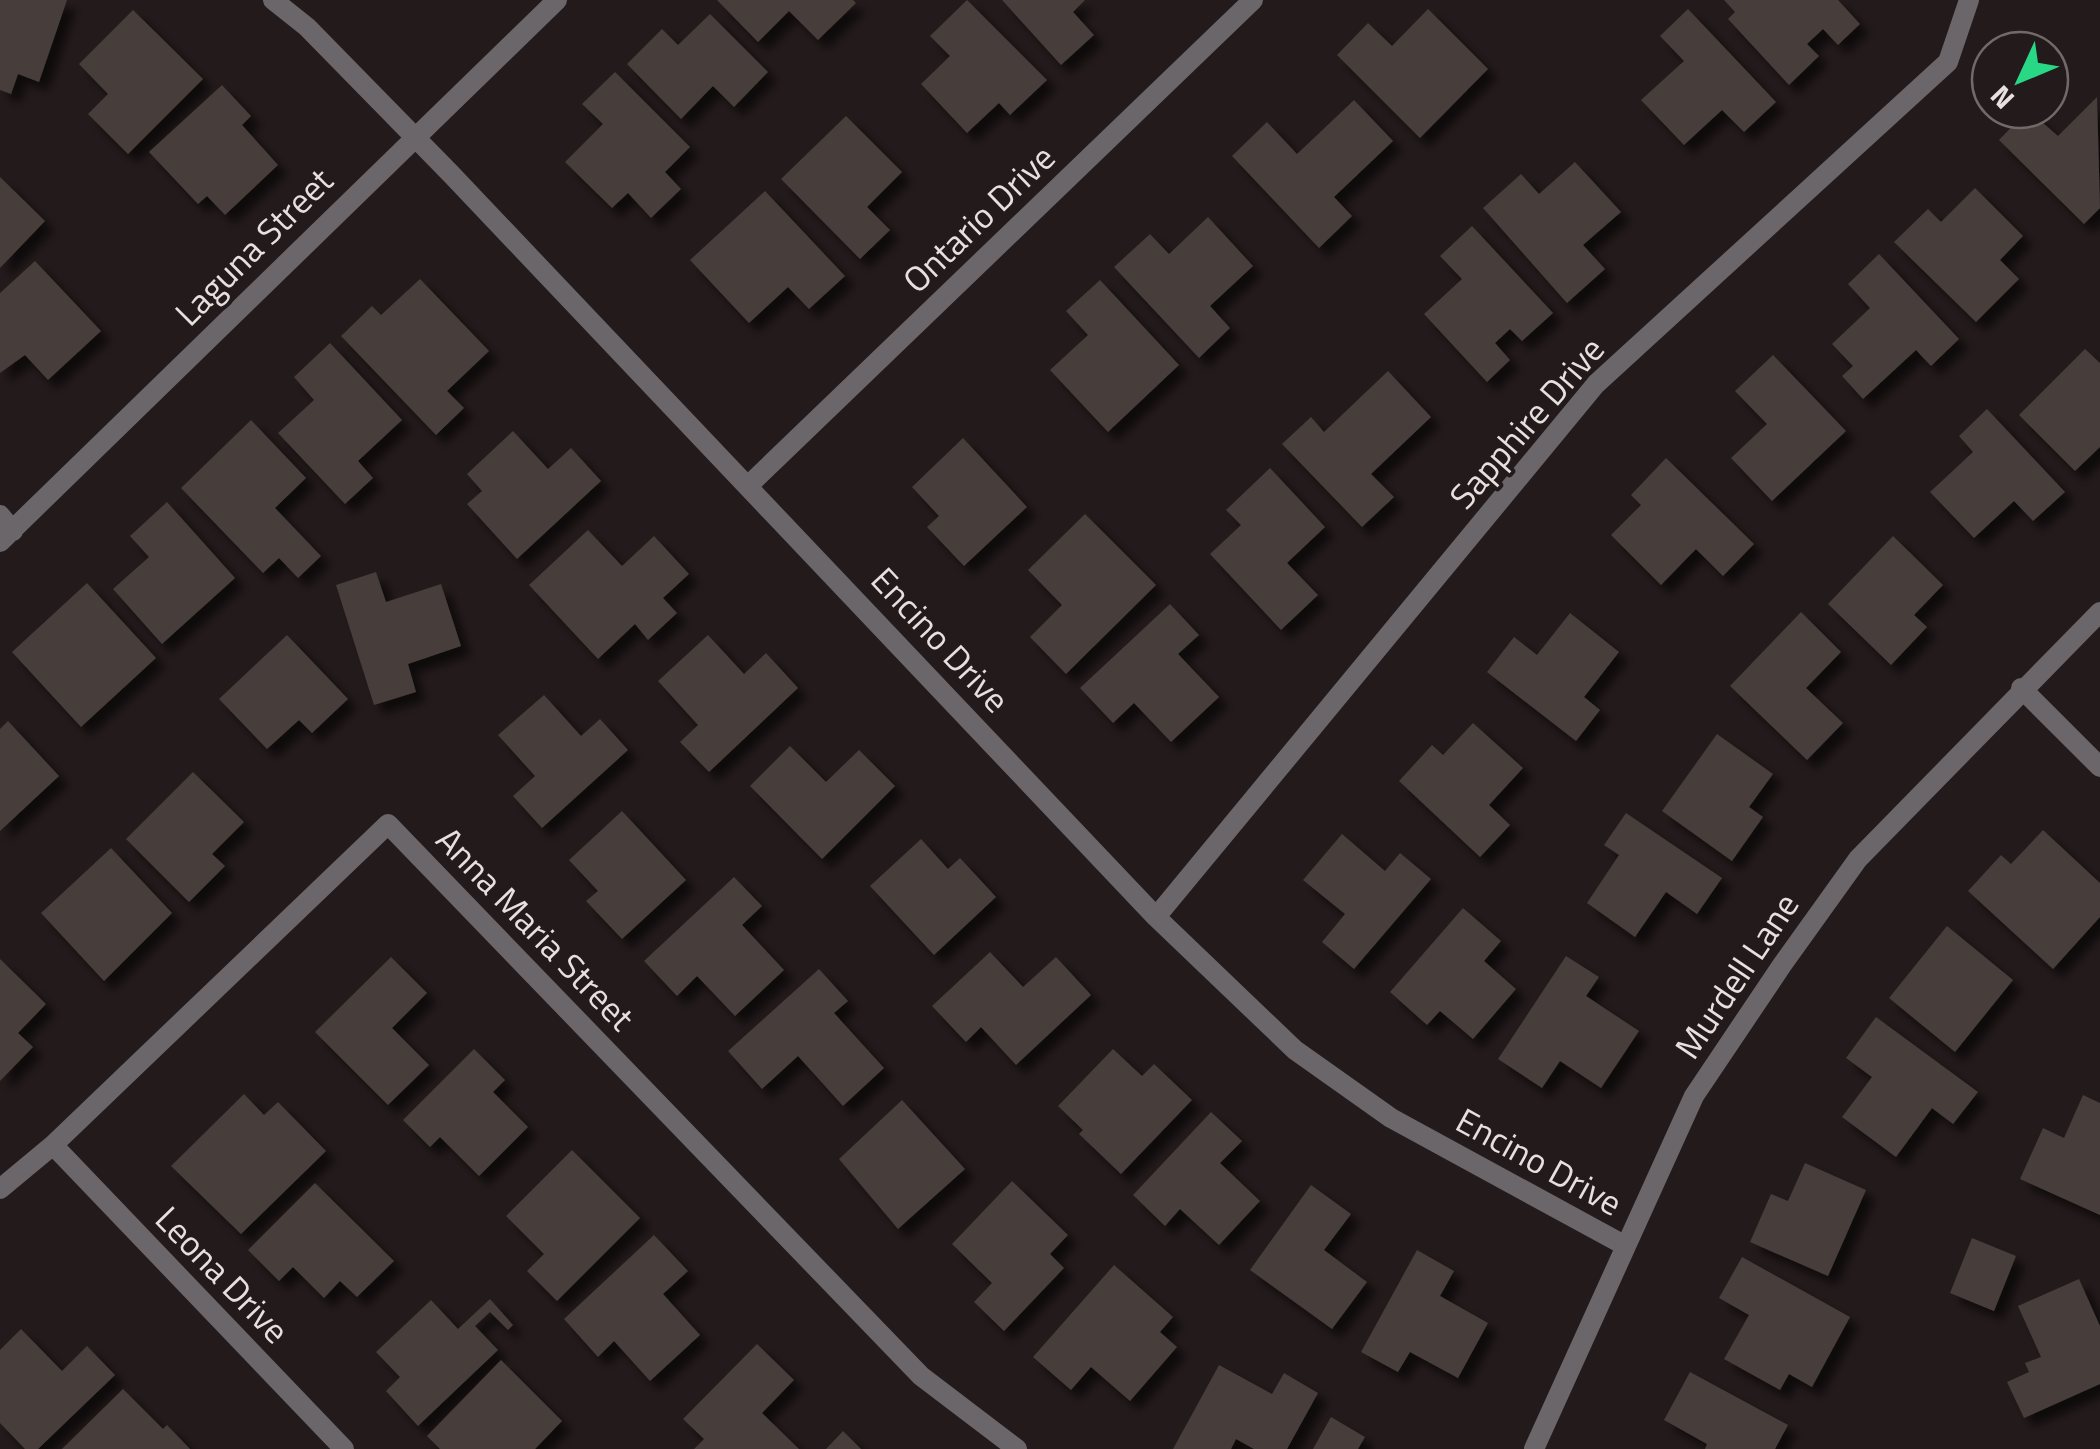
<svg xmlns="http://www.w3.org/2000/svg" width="2100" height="1449" font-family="'Titillium Web',sans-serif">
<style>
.building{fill:#473c3a;filter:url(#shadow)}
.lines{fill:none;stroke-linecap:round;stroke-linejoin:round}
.minor{stroke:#6b6669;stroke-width:20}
.tertiary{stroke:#6b6669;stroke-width:20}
.labels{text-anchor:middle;stroke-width:8;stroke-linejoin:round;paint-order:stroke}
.street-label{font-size:35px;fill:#e7e0e1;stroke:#231a1b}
</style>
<defs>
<filter id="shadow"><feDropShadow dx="9" dy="9" stdDeviation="5" flood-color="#0009"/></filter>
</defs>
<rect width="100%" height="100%" fill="#231a1b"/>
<!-- building -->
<path class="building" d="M0,0H67L39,82L18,74L11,94L0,90Z
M717,0H853L856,3L818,40L789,11L758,42Z
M967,0L1047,80L1010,115L999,103L967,133L921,84L950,56L930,36Z
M1002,0H1085L1073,12L1094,35L1061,65Z
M1724,0H1838L1860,24L1838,45L1823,29L1807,44L1819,56L1789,85L1728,19L1735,12Z
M1428,9L1488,69L1420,138L1337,55L1368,23L1392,46Z
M1688,9L1776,102L1744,132L1722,110L1684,145L1641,100L1684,61L1660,36Z
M133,10L203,79L128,154L88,114L108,94L79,64Z
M710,14L768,72L734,107L713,86L681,119L627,64L662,29L678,45Z
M615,72L690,147L665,172L681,189L651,218L628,193L612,208L565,162L603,124L582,104Z
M222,85L251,116L242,125L278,165L225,215L207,196L198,204L149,152Z
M2097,97L2100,208L2084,224L1999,140L2028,110L2058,136Z
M1354,100L1393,141L1334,197L1352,216L1319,248L1232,156L1267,122L1297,154Z
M846,116L902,172L867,207L890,230L860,259L781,179Z
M1575,162L1621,212L1583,245L1605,269L1567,303L1483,208L1521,174L1539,194Z
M0,177L45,221L0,268Z
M1975,188L2023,236L2000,260L2019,279L1976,322L1894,242L1928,209L1941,222Z
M765,191L845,276L809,309L788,287L749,323L690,260Z
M1208,217L1253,266L1210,306L1230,328L1199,358L1114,267L1150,234L1169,254Z
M1472,226L1553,313L1522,341L1510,329L1495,343L1510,360L1487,382L1424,314L1462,279L1440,256Z
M1879,254L1959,339L1931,366L1916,350L1863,399L1842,376L1853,366L1832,344L1870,308L1848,284Z
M35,261L101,331L48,380L25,355L0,373V293Z
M420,279L489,351L447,391L464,408L436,435L341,336L372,306L381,315Z
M1100,280L1179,365L1108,432L1050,370L1088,335L1066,311Z
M330,343L402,420L358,461L373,478L345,504L278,433L314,400L294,377Z
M2085,349L2100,363V447L2075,471L2019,415Z
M1773,355L1846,431L1772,501L1731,458L1767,424L1735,391Z
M1388,371L1431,417L1371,474L1394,497L1362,527L1282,444L1311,417L1324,432Z
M1987,409L2065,492L2033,521L2014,501L1974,538L1930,492L1973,452L1959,436Z
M251,420L306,478L275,508L321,556L298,578L279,558L263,573L181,488Z
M513,431L548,469L571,448L601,481L517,559L467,504L482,491L467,474Z
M963,438L1027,507L964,566L927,527L939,516L912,487Z
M1666,458L1754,544L1723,576L1696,549L1661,585L1611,535L1641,505L1631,495Z
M1270,468L1325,527L1287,563L1318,595L1281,630L1210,554L1241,525L1226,510Z
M167,502L235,578L162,644L113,589L149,557L130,536Z
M1085,514L1156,585L1066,674L1030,637L1062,605L1028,570Z
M588,530L622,566L654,536L689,574L663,598L677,613L648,640L635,624L598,659L529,585Z
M1893,536L1943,585L1914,615L1927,627L1891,665L1828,604Z
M376,572L386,602L441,584L461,646L408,664L416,692L374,705L336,585Z
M87,583L156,658L81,727L12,652Z
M1170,604L1199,635L1178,654L1219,697L1171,742L1134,703L1113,723L1080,688Z
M1801,612L1841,652L1806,688L1843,723L1807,760L1730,686Z
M1570,613L1619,652L1584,697L1600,710L1576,741L1487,672L1514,637L1537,655Z
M287,635L348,699L312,733L299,720L267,749L219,699Z
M708,635L744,674L766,653L798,688L709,772L680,742L698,725L658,681Z
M544,695L581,736L600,719L628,750L542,828L513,796L535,776L498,735Z
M8,721L59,776L0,831V729Z
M1473,723L1523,768L1489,805L1510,825L1480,857L1399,781L1432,745L1443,755Z
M1717,734L1773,774L1749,807L1763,817L1732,861L1662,811Z
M790,746L826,782L859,750L895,786L822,859L750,786Z
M193,772L244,822L212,854L225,866L189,902L126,839Z
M622,811L686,880L622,939L586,901L598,891L569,860Z
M1626,813L1722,878L1697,914L1666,892L1635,937L1587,903L1619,855L1604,845Z
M2043,830L2100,883V917L2053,969L1968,891L2001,855L2011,864Z
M1342,834L1385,871L1400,853L1431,879L1354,969L1322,942L1345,914L1303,880Z
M921,839L948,869L960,858L996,897L934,955L870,886Z
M111,848L172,913L104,981L41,913Z
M734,877L762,906L742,925L784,970L735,1016L697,976L677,996L644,961Z
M1463,908L1501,941L1484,961L1516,989L1473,1039L1440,1011L1427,1025L1390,992Z
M1947,926L2013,980L1955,1052L1889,998Z
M990,952L1023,987L1056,957L1091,995L1016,1065L981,1027L966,1042L932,1006Z
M1566,956L1599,977L1586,996L1639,1031L1601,1088L1560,1061L1542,1088L1498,1059Z
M391,957L427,993L392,1028L429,1065L388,1105L315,1032Z
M0,959L46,1004L18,1033L33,1047L0,1081Z
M819,969L848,1001L834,1013L884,1068L843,1106L798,1056L762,1089L728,1051Z
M1876,1017L1978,1092L1953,1124L1932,1108L1896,1157L1842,1117L1872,1077L1846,1058Z
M474,1049L505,1080L493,1092L528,1127L479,1176L440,1137L430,1147L403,1120Z
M1113,1049L1142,1076L1154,1064L1192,1100L1121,1174L1079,1134L1083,1130L1058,1106Z
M244,1094L264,1115L278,1102L326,1151L241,1234L171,1166Z
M2083,1095L2100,1103V1215L2020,1179L2043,1128L2064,1138Z
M902,1100L965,1169L898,1229L839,1159Z
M1211,1112L1242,1141L1220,1163L1260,1201L1219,1245L1180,1209L1165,1226L1133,1195Z
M572,1150L640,1218L557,1301L527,1271L544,1254L506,1216Z
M1805,1163L1866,1190L1828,1276L1750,1242L1771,1194L1788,1201Z
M1012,1181L1068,1235L1050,1254L1064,1268L1004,1331L974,1302L992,1283L952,1244Z
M315,1183L394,1261L357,1297L340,1281L324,1298L293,1267L279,1281L248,1250Z
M1311,1185L1351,1214L1324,1250L1367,1282L1332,1329L1250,1270Z
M654,1235L688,1271L663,1294L700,1335L650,1381L614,1341L598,1357L564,1319Z
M1972,1238L2016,1256L1994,1311L1950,1293Z
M1417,1250L1454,1271L1440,1296L1488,1323L1458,1378L1410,1352L1398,1372L1361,1352Z
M1742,1257L1850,1317L1812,1387L1789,1374L1780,1390L1724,1359L1749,1315L1719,1298Z
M1114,1265L1173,1317L1160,1332L1177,1347L1130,1401L1091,1367L1071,1390L1033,1357Z
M2079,1279L2100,1326V1384L2024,1418L2007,1382L2029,1372L2025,1363L2041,1357L2018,1306Z
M490,1299L513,1325L508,1330L490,1312L475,1326L498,1350L418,1426L386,1391L400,1377L376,1352L431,1300L458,1329Z
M21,1329L62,1371L87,1346L115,1375L38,1449H25L0,1423V1350Z
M757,1344L794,1380L762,1413L799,1449H694L704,1439L683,1419Z
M501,1360L562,1421L535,1449H440L427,1436Z
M1219,1365L1272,1394L1284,1373L1318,1393L1287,1449H1254L1236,1439L1231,1449H1173Z
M1690,1372L1788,1425L1775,1449H1705L1707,1444L1664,1420Z
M123,1389L163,1429L167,1425L190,1449H62Z
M1331,1417L1365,1437L1358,1449H1313Z
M843,1431L861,1449H826Z"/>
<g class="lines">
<!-- minor -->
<path class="minor" d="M273,0L307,27L451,174L1156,917L1295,1050L1391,1118L1624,1245
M749,485L1253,0
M0,515L13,531
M0,542L557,0
M2021,688L2100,767
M1156,917L1596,384L1948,62L1969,0
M53,1145L344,1449
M0,1189L53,1145L388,824L921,1376L1017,1449"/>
<!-- tertiary -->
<path class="tertiary" d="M1534,1449L1694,1096L1782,965L1858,859L2100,612"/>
</g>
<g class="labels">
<!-- street labels -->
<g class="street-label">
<text transform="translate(979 219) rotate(-44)" y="12">Ontario Drive</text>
<text transform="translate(254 247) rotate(-45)" y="12">Laguna Street</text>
<text transform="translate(1527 423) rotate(-49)" y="12">Sapphire Drive</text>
<text transform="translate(940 640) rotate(47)" y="12">Encino Drive</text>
<text transform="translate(535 929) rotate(46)" y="12">Anna Maria Street</text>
<text transform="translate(1737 976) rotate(-56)" y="12">Murdell Lane</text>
<text transform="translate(1539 1162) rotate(29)" y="12">Encino Drive</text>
<text transform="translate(222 1275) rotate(46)" y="12">Leona Drive</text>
</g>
</g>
<!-- north arrow -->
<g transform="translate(2020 80) rotate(226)"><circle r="48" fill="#231a1b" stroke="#71696a" stroke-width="2.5"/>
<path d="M0-8L18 38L0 25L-18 38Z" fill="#29d885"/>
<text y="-15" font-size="28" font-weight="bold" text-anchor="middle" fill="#e7e0e1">N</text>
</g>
</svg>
